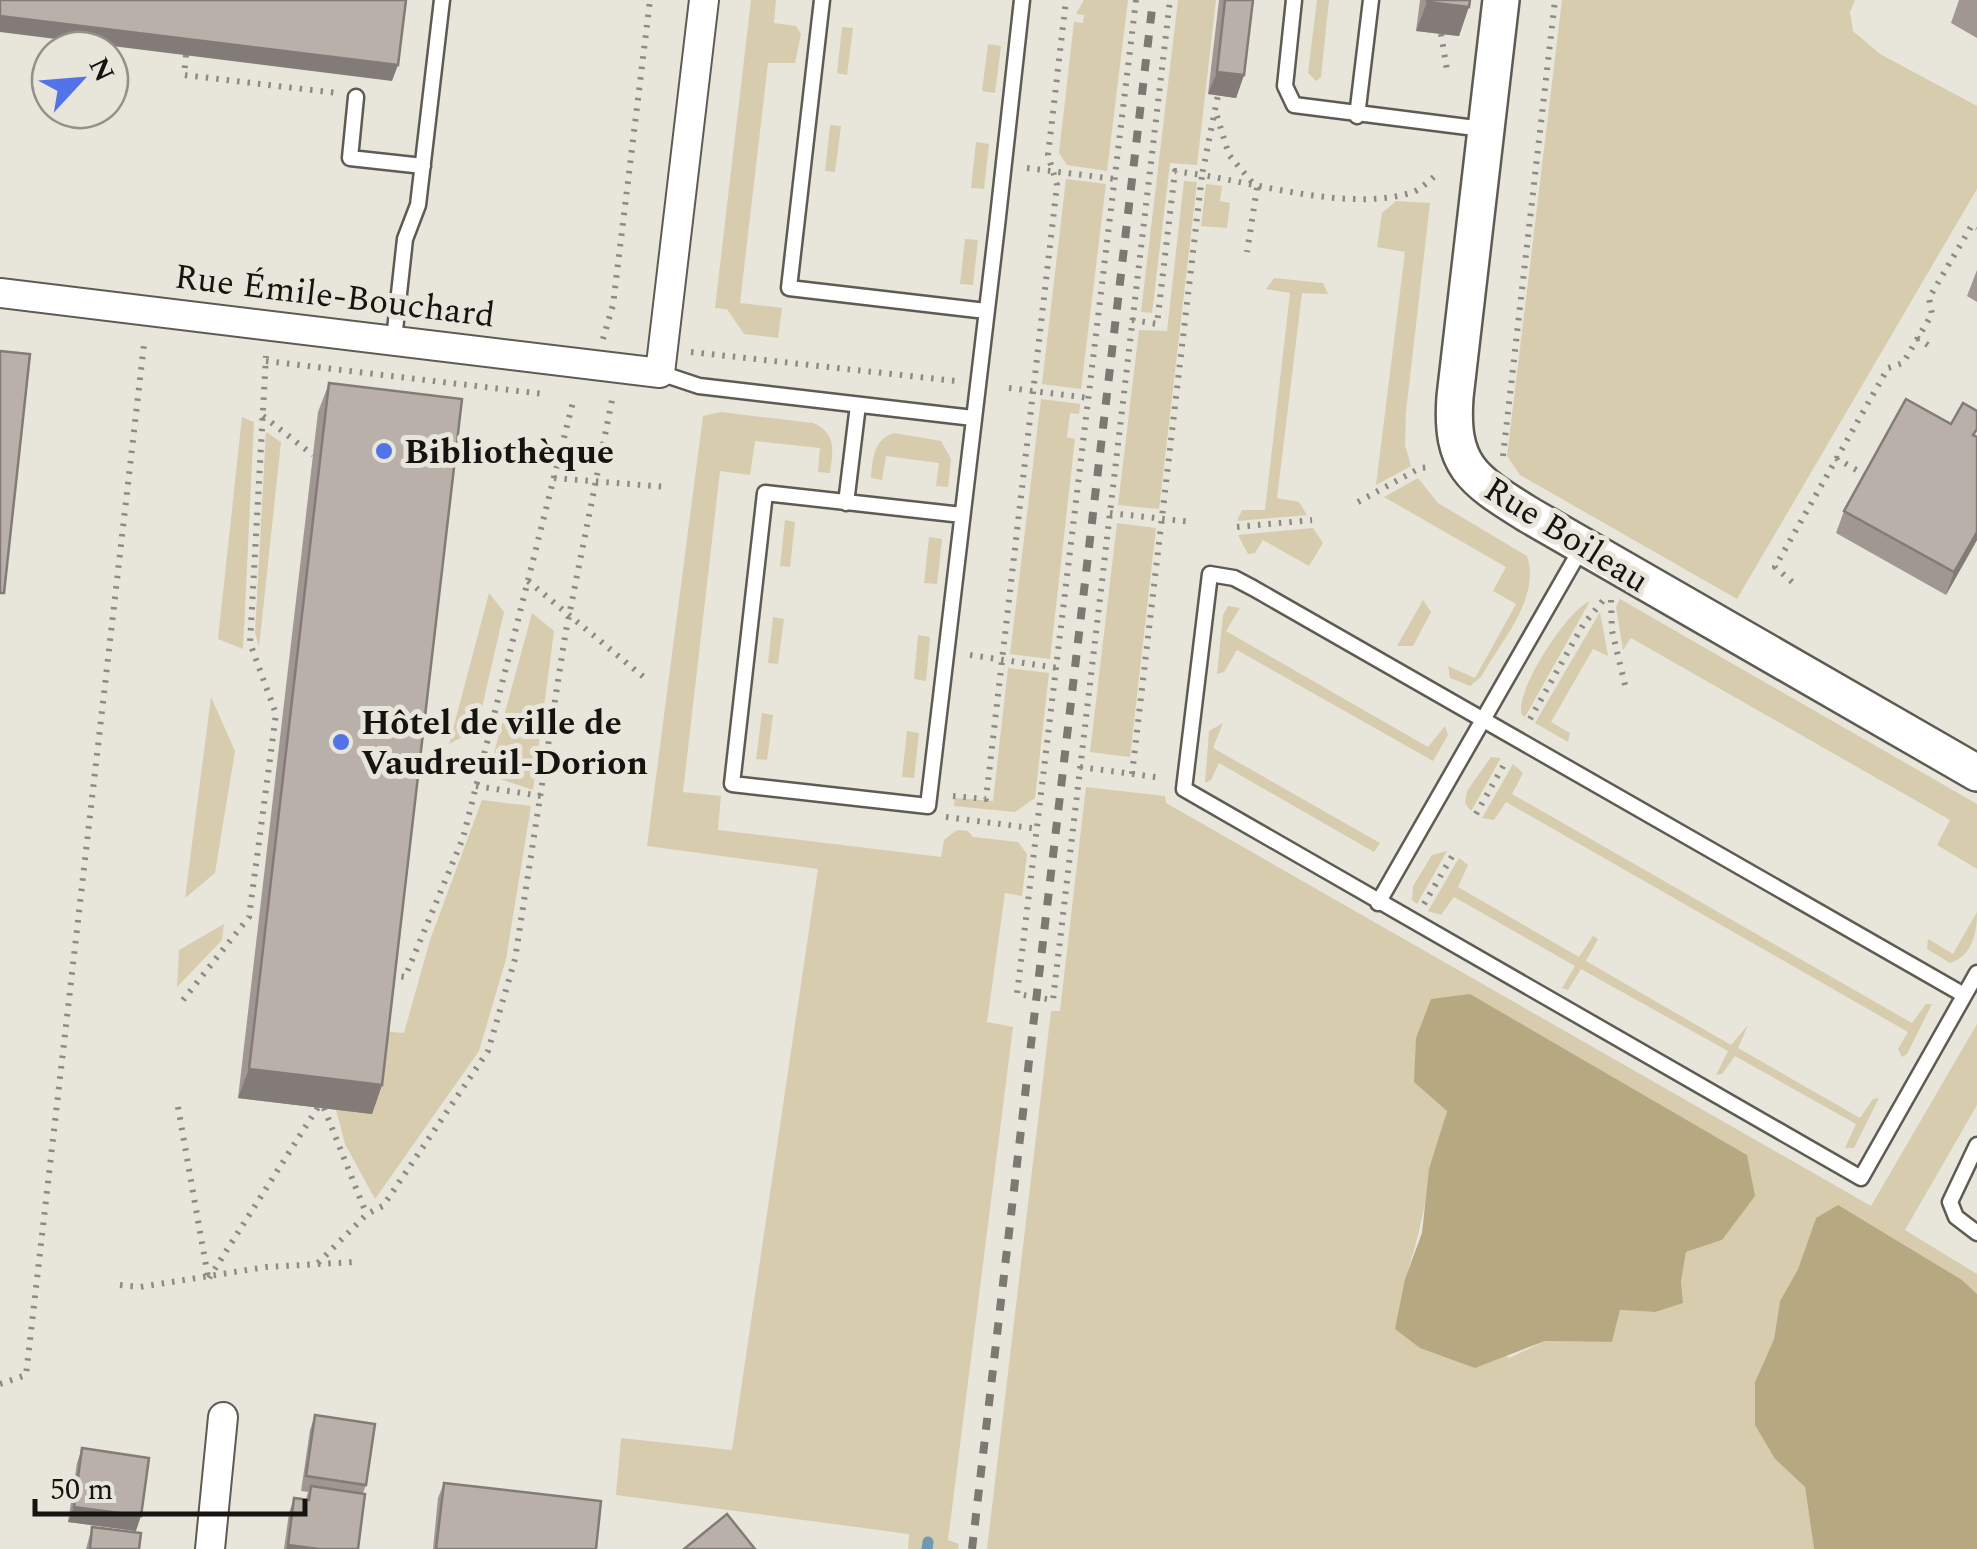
<svg xmlns="http://www.w3.org/2000/svg" width="1977" height="1549" font-family="Spectral,serif">
<style>
.green{fill:#d7ccad;fill-rule:evenodd}
.forest{fill:#b6a982}
.lines{fill:none;stroke-linecap:round;stroke-linejoin:round}
.stream{stroke:#719ab1;stroke-width:11}
.service-casing{stroke:#5e5b52;stroke-width:19}
.minor-casing{stroke:#5e5b52;stroke-width:32}
.tertiary-casing{stroke:#5e5b52;stroke-width:40}
.path{stroke:#8d8b83;stroke-width:6;stroke-dasharray:2.5 8;stroke-linecap:butt}
.service{stroke:#fff;stroke-width:14}
.minor{stroke:#fff;stroke-width:28}
.tertiary{stroke:#fff;stroke-width:35}
.rail{stroke:#7b7972;stroke-width:8;stroke-dasharray:12 12;stroke-linecap:butt}
.wall{fill:#a09792}
.shaded-wall{fill:#827b77}
.building{fill:#bab0aa;stroke:#827b77;stroke-width:2.5}
.poi-dot{fill:#5373e8;stroke:#e8e5db;stroke-width:4}
.labels{text-anchor:middle;stroke-width:10;stroke-linejoin:round;paint-order:stroke}
.street-label{font-size:35px;fill:#151410;stroke:#e8e5db}
.poi-label{font-size:35px;font-weight:bold;fill:#151410;stroke:#e8e5db;text-anchor:start}
</style>
<rect width="100%" height="100%" fill="#e8e5db"/>
<!-- green -->
<path class="green" d="M751,0H776L774,23L796,26L801,34L795,63H768L740,303L782,308L778,338L744,334L727,309L715,308Z
M1084,0H1128L1107,171L1067,165L1059,153L1074,22L1083,23L1084,15L1076,14Z
M1178,0H1216L1197,165L1170,163L1152,313L1141,312Z
M1317,0H1329L1321,77L1316,81L1308,73Z
M1562,0H1855L1850,12L1853,31L1880,54L1977,106V189L1737,599L1520,475L1507,456Z
M842,27L853,28L847,75L837,73Z
M988,44L1001,46L995,93L982,91Z
M830,125L841,126L835,172L825,171Z
M976,142L989,144L984,189L971,188Z
M1066,179L1106,184L1081,389L1042,384Z
M1184,181L1197,182L1159,509L1118,505L1139,330L1167,331Z
M1206,184L1222,186L1220,201L1230,203L1227,228L1201,226Z
M1396,201L1430,203L1406,412L1405,445L1411,466L1376,485L1405,252L1377,247L1382,213Z
M965,239L978,240L973,285L960,284Z
M1274,278L1323,283L1328,294L1302,293L1277,498L1299,502L1307,515L1237,521L1242,510H1265L1290,293L1266,289Z
M1041,399L1080,404L1079,414L1070,413L1067,437L1075,439L1050,659L1010,654Z
M721,412L813,423C837,433 833,451 830,473L818,472L820,448L755,441L750,475L720,471L683,792L721,796L718,830L941,857L944,840L957,830L968,831L973,837L1018,842L1027,854L1022,896L1005,893L987,1022L1013,1027L948,1540L959,1544L958,1549H908L909,1534L616,1495L621,1438L732,1450L818,869L647,846L703,416Z
M242,417L254,422L243,649L218,639Z
M266,432L281,442L259,647L255,633Z
M894,433L941,441L951,459L948,487L936,486L939,463L886,456L882,480L871,478C873,458 873,440 894,433Z
M1418,478L1438,503L1527,556C1541,598 1501,641 1481,677L1470,686L1450,678L1448,666L1475,678L1516,604L1493,591L1506,567L1384,497Z
M785,520L795,522L790,567L780,566Z
M1117,523L1156,528L1130,757L1090,752Z
M1313,528L1323,543L1309,566L1263,540L1255,553L1248,554L1238,535Z
M929,537L942,539L937,584L924,583Z
M489,593L504,612L477,729L449,744Z
M1620,599L1977,804V869L1937,845L1950,820L1631,638L1623,650L1616,607Z
M1423,600L1431,612L1413,646H1397Z
M1590,601L1525,717L1522,715C1513,694 1567,610 1590,601Z
M1228,606L1240,608L1226,631L1428,747L1445,726L1448,735L1433,761L1237,650L1224,672L1217,674L1223,615Z
M1600,612L1608,656L1593,649L1551,722L1570,733L1568,742L1535,723Z
M532,613L554,631L533,790L488,775Z
M773,617L784,619L778,664L768,663Z
M918,635L930,637L926,681L914,679Z
M1008,668L1049,673L1035,798L1015,812L954,806L955,798L993,801Z
M211,697L235,751L215,873L185,898Z
M762,713L773,715L767,760L756,759Z
M1223,723L1213,748L1380,843L1374,852L1219,763L1211,780L1205,783L1209,731Z
M907,731L919,733L914,778L902,777Z
M1491,757L1501,758L1471,811L1465,803L1467,791Z
M1513,764L1523,773L1512,794L1912,1023L1926,1004H1932L1907,1054L1902,1057L1898,1049L1908,1032L1506,802L1494,820L1482,818Z
M1086,787L1165,796L1166,803L1871,1206L1977,1024V1105L1905,1230L1977,1274V1294L1962,1280L1816,1218L1798,1269L1780,1301L1774,1339L1755,1382L1775,1459L1805,1487L1814,1549H987L1051,1011H1060ZM1627,1087L1747,1155L1722,1240L1686,1252L1681,1282L1655,1312L1620,1310L1612,1342L1545,1341L1509,1358L1405,1279C1425,1224 1429,1167 1447,1110Z
M482,800L531,806L506,959L479,1051L375,1199L345,1144L336,1110L372,1113L382,1031L404,1033L430,940Z
M1447,851L1417,904L1412,900L1413,886L1432,855Z
M1459,858L1468,865L1458,887L1579,957L1593,936L1598,939L1586,961L1731,1045L1748,1025L1738,1048L1860,1118L1873,1099L1879,1098L1854,1148H1845L1856,1124L1735,1056L1722,1074L1716,1075L1728,1051L1581,969L1568,990L1562,988L1575,966L1454,897L1441,915L1428,911Z
M1977,912C1977,934 1972,956 1950,963L1927,949L1928,939L1953,954Z
M224,924L222,940L177,987L179,950Z"/>
<!-- forest -->
<path class="forest" d="M1470,994L1747,1155L1755,1196L1722,1240L1686,1252L1681,1282L1683,1303L1655,1312L1620,1310L1612,1342L1545,1341L1475,1368L1420,1348L1395,1329L1405,1279L1422,1233L1429,1169L1447,1111L1414,1082L1416,1038L1431,999Z
M1838,1205L1962,1280L1977,1294V1549H1814L1805,1487L1775,1459L1755,1425V1382L1774,1339L1780,1301L1798,1269L1816,1218Z"/>
<g class="lines">
<!-- stream -->
<path class="stream" d="M927,1549L928,1542"/>
<defs>
<path id="service" d="M822,0L789,288L986,311
M1294,0L1285,86L1294,105L1483,129
M356,97L350,158L423,166
M1357,116L1371,0
M394,339L405,239L418,205L442,0
M660,373L699,386L973,418
M846,503L858,405
M962,515L765,493L732,784L928,806C961,538 993,269 1022,0
M1378,903L1582,547
M1964,995L1253,588L1234,578L1210,574L1184,789L1861,1178L1977,973
M1977,1145L1950,1202L1956,1217L1977,1233"/>
<path id="minor" d="M0,293L660,373L704,0
M210,1549L223,1417"/>
<path id="tertiary" d="M1501,0L1455,397C1450,467 1473,480 1529,515L1977,773"/>
</defs>
<!-- service casing -->
<use href="#service" class="service-casing"/>
<!-- minor casing -->
<use href="#minor" class="minor-casing"/>
<!-- tertiary casing -->
<use href="#tertiary" class="tertiary-casing"/>
<!-- path -->
<path class="path" d="M1136,0L1017,994L1053,1000L1170,0
M1441,34L1447,70
M186,55L184,75L337,93
M1217,116L1229,155L1257,188L1247,252
M1027,168L1115,179
M1132,320L1157,324L1175,171L1202,175L1218,95
M1917,338L1931,347
M603,339L613,305L650,0
M691,352L956,381
M266,361L543,394
M1009,388L1089,398
M263,416L313,455
M1503,456L1555,0
M1836,458L1867,476
M554,478L667,487
M1358,502L1420,468L1430,467
M1110,513L1192,522
M1237,527L1312,520
M528,581L646,679
M1792,582L1775,567L1888,368L1903,363L1932,314L1929,298L1972,225L1977,228
M1611,600L1612,631L1626,689
M970,655L1058,668
M1530,719L1583,625L1605,598
M1080,767L1163,778
M1132,774L1202,175C1263,185 1350,211 1410,193C1419,191 1429,181 1436,175
M476,786L541,796
M953,796L986,799L1057,185L1048,155L1066,0
M1476,814L1506,761
M946,817L1039,829
M1424,904L1454,853
M391,975L405,977L463,838L574,398
M183,1000L249,917L276,714L250,643L266,356
M178,1107L208,1277
M324,1108L366,1213
M318,1263L367,1214L383,1206L488,1051L515,959L565,636L613,395
M209,1278L318,1107
M120,1285L140,1287L266,1267L355,1262
M0,1384L26,1375L144,344"/>
<!-- service -->
<use href="#service" class="service"/>
<!-- minor -->
<use href="#minor" class="minor"/>
<!-- tertiary -->
<use href="#tertiary" class="tertiary"/>
<!-- rail -->
<path class="rail" d="M972,1549L1153,0"/>
</g>
<!-- wall -->
<path class="wall" d="M1219,0H1253L1244,75L1236,98L1208,94Z
M1420,0H1470L1459,36L1416,31Z
M1959,0H1977V38L1951,23Z
M1977,270V302L1967,296Z
M329,383L382,1085L372,1114L238,1098L318,412Z
M1844,511L1977,540L1946,595L1836,533Z
M315,1415L366,1485L363,1493L358,1549H284L289,1513L294,1498L306,1499L308,1492L301,1491L310,1430Z
M82,1448L136,1531L68,1522L77,1463Z
M444,1483L596,1549H433L438,1498Z
M92,1527L139,1549H86Z"/>
<!-- shaded-wall -->
<path class="shaded-wall" d="M1427,2L1469,7L1459,36L1416,31Z
M0,16L398,65L392,81L0,32Z
M1217,72L1244,75L1236,98L1208,94Z
M1977,532V540L1946,595L1954,572Z
M249,1069L382,1085L372,1114L238,1098Z
M74,1507L141,1516L136,1531L68,1522Z
M288,1545L319,1549H286Z"/>
<!-- building -->
<path class="building" d="M0,0H406L398,65L0,16Z
M1225,0H1253L1244,75L1217,72Z
M1427,0H1470L1469,7L1427,2Z
M0,351L30,354L4,593H0Z
M329,383L462,399L382,1085L249,1069Z
M1906,399L1951,424L1963,403L1977,411V429L1973,435L1977,437V532L1954,572L1844,511Z
M315,1415L375,1424L366,1485L306,1476Z
M82,1448L149,1458L141,1516L74,1507Z
M444,1483L601,1501L596,1549H436Z
M311,1486L365,1494L358,1549H319L288,1545L294,1498L309,1500Z
M727,1514L755,1549H684Z
M92,1527L141,1533L139,1549H90Z"/>
<!-- markers -->
<g class="poi-dot">
<circle cx="384" cy="451" r="10"/>
<circle cx="341" cy="742" r="10"/>
</g>
<g class="labels">
<!-- street labels -->
<g class="street-label">
<text transform="translate(335 295) rotate(7)" y="12">Rue Émile-Bouchard</text>
<text transform="translate(1567 534) rotate(32)" y="12">Rue Boileau</text>
</g>
<!-- poi labels -->
<g class="poi-label">
<text x="404" y="463">Bibliothèque</text>
<text x="361" y="734">Hôtel de ville de<tspan x="361" dy="40">Vaudreuil-Dorion</tspan></text>
</g>
</g>
<!-- north arrow -->
<g transform="translate(80 80) rotate(64)"><circle r="48" fill="#e8e5db" stroke="#94918a" stroke-width="2.5"/>
<path d="M0-8L18 38L0 25L-18 38Z" fill="#5373e8"/>
<text y="-15" font-size="28" font-weight="bold" text-anchor="middle" fill="#151410">N</text>
</g>
<!-- scale -->
<path d="M35 1499v15h270v-15" fill="none" stroke="#151410" stroke-width="5"/>
<text x="50" y="1499" font-size="30" fill="#151410" stroke="#e8e5db" stroke-width="8" paint-order="stroke">50 m</text>
</svg>
